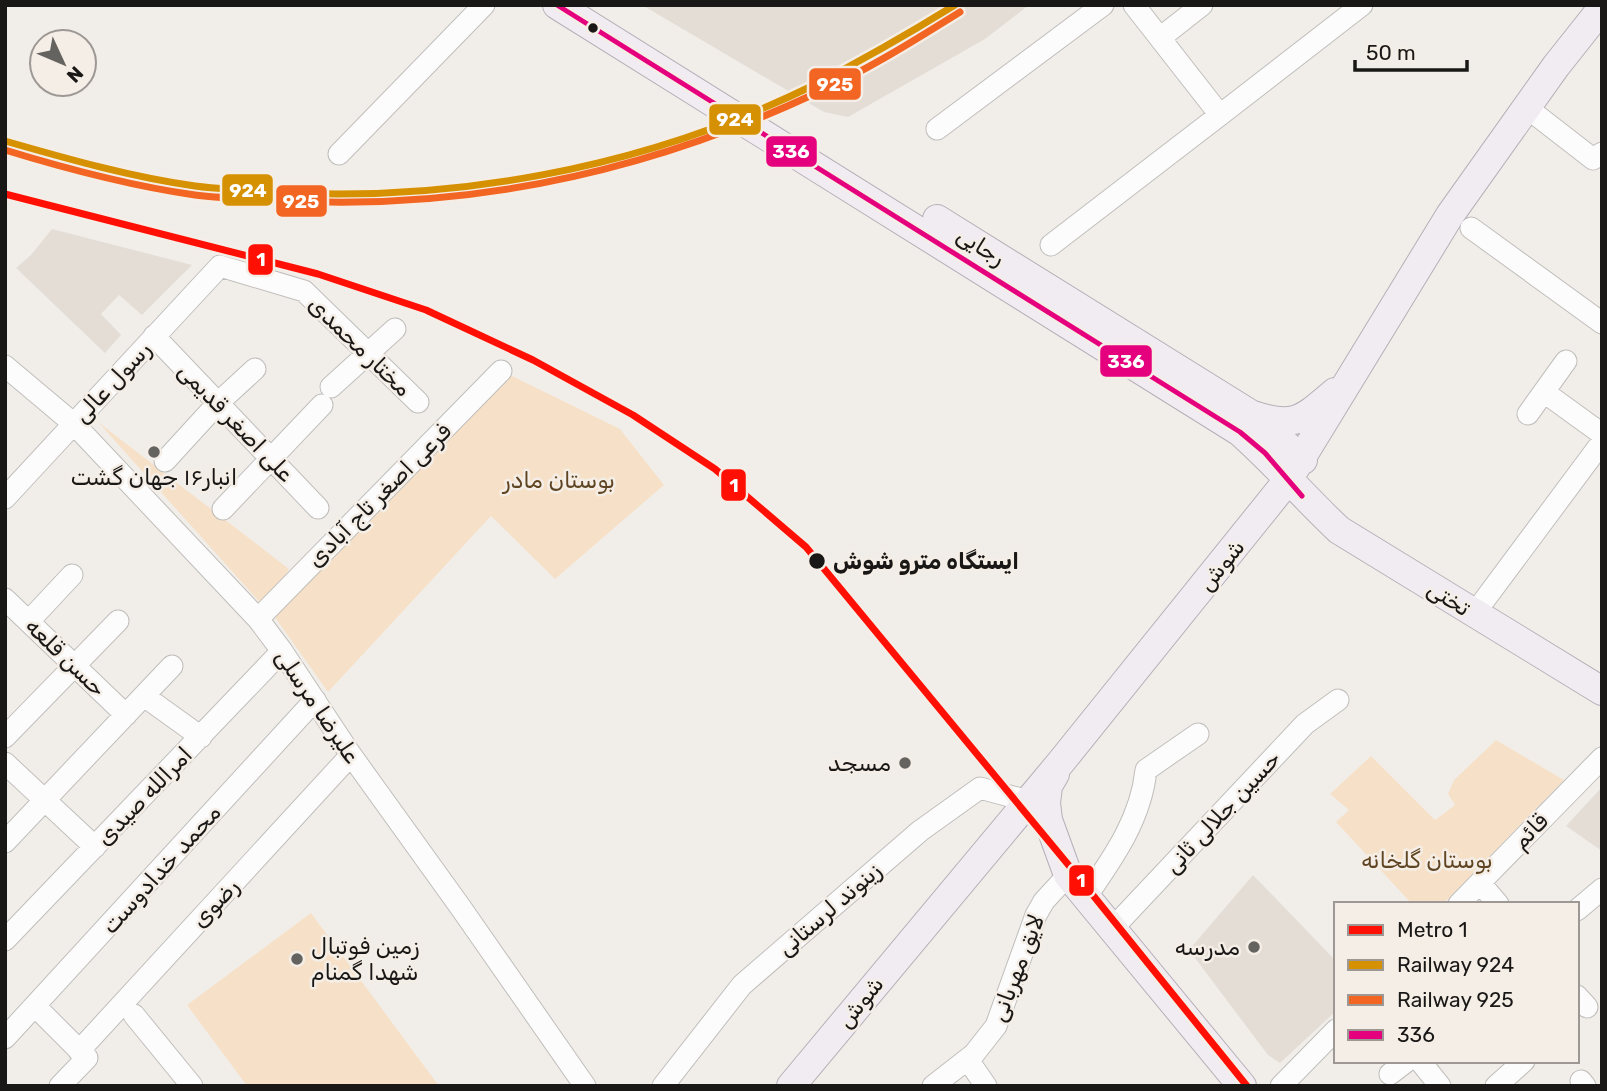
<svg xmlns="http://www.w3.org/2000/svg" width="1607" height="1091" font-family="Rubik,'Noto Naskh Arabic',sans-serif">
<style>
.built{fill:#e4ddd5}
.green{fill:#f6e1c8}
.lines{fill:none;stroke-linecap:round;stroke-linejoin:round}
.minor-casing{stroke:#c0bebb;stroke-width:23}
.major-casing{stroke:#b6afb7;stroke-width:30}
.minor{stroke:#fdfcfc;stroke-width:21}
.major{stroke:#f0ecf2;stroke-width:28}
.bus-1-casing{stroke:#f4eee7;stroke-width:10}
.bus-1{stroke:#e5007d;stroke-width:5}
.rail-1-casing{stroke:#f4eee7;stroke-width:12}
.rail-2-casing{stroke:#f4eee7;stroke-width:12}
.rail-1{stroke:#d69103;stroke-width:7}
.rail-2{stroke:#f26522;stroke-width:7}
.metro-1-casing{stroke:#f4eee7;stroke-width:12}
.metro-1{stroke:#ff0f04;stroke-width:7}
.bus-dot{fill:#1a1816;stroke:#f4eee7;stroke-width:2.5}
.poi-dot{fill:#656360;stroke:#f4eee7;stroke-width:2.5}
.labels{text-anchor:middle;stroke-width:5;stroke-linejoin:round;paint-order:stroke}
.street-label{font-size:23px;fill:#1a1816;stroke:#f4eee7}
.poi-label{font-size:23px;fill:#1a1816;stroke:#f4eee7;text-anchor:end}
.park-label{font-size:23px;fill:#604523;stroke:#f4eee7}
.stop-label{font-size:23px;font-weight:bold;fill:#1a1816;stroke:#f4eee7;text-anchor:start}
.line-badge{stroke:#f4eee7;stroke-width:2.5}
.badge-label{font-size:19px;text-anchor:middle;font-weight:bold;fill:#fff}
</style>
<rect width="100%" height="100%" fill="#f1eeea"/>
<!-- built -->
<path class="built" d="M642,5H1029L985,39L848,117L824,112Z
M52,229L192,265L142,315L119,295L101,314L121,335L105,353L16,268L31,255Z
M1602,787V851L1566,826Z
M1253,875L1336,961V1011L1280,1063L1268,1055L1189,950Z"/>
<!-- green -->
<path class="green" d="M506,373L620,429L664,485L555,579L491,516L328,692L272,613Z
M98,422L289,569L265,608Z
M1496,740L1564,780L1443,904H1412L1336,822L1349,810L1330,794L1371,756L1435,820L1455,805L1448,794L1454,780Z
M311,913L439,1086H247L187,1005Z"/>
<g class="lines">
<defs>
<path id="minor" d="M1134,5L1220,115L1362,5
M1160,38L1202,5
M1526,107L1593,159L1602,153
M937,129L1103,5
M339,154L484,5
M1471,228L1602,323
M1051,245L1220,115
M154,336L318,508
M5,366L74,424L258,619L282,651L351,755L461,908L585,1086
M331,387L395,329
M1544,392L1602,434
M1528,414L1566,361
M165,461L218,403L255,369
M5,498L220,266L304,291L418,402
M223,509L322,405
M5,599L126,715
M1474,614L1602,442
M258,619L501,371
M29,621L72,575
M144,696L201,737
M5,737L118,621
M5,763L95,847
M5,842L172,666
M1480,883L1498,904
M1086,897C1113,858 1141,819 1146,770L1198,734
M1459,904L1602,758
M1577,910L1602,889
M1112,929L1305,724L1338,700
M5,940L282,651
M1577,996L1587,1007
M35,1006L87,1058L60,1086
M134,1015L192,1086
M5,1038L315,700
M79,1051L351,755
M968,1060L986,1086
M1420,1061L1440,1086
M1390,1074L1407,1061
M1581,1081L1585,1086
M663,1086L742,985L920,831L980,788L1028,801
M933,1086L974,1054L996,1026L1036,915L1044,901L1068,875
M1281,1086L1336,1030
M1496,1086L1524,1061"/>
<path id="major" d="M557,5L1240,432C1275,463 1305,498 1339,530L1602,691
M937,219L1252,415L1303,460
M1253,415C1295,429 1303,419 1335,392
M1055,774L1048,786L1046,803L1048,820L1068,875L1242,1086
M791,1086L1061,762L1288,480L1450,215L1556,66L1602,8"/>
</defs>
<!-- minor casing -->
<use href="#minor" class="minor-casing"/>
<!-- major casing -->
<use href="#major" class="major-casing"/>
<!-- minor -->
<use href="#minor" class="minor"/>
<!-- major -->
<use href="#major" class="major"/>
<defs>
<path id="bus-1" d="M557,5L1240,432L1265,453L1302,496"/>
</defs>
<!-- bus-1 casing -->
<use href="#bus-1" class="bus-1-casing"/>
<!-- bus-1 -->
<use href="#bus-1" class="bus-1"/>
<defs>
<path id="rail-1" d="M5,141C68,159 131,177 195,186C216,189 237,189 258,191C447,205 642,169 812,86C861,61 908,34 955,5"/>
<path id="rail-2" d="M5,150C67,169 131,186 195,195C216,198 237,198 258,199C451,214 637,176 812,95C864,72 912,42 960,12"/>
</defs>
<!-- rail-1 casing -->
<use href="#rail-1" class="rail-1-casing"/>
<!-- rail-2 casing -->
<use href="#rail-2" class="rail-2-casing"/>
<!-- rail-1 -->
<use href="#rail-1" class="rail-1"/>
<!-- rail-2 -->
<use href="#rail-2" class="rail-2"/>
<defs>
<path id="metro-1" d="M5,194L318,274L426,310L533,360L633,415L715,469L806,547L1071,868L1247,1086"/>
</defs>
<!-- metro-1 casing -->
<use href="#metro-1" class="metro-1-casing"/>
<!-- metro-1 -->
<use href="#metro-1" class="metro-1"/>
</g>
<!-- markers -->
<g class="bus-dot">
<circle cx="593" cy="28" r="6"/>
<circle cx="817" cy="561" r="9"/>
</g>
<g class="poi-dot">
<circle cx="154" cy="452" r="7"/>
<circle cx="905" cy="763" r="7"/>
<circle cx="1254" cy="947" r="7"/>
<circle cx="297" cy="959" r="7"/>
</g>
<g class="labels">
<!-- street labels -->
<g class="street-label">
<text transform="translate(981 246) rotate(32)" y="8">رجایی</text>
<text transform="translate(360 346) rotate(44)" y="8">مختار محمدی</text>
<text transform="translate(112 382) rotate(-47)" y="8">رسول عالی</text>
<text transform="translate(236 422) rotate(46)" y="8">علی اصغر قدیمی</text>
<text transform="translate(379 495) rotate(-45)" y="8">فرعی اصغر تاج آبادی</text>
<text transform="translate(1221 565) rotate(-51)" y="8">شوش</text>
<text transform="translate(1449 598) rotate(32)" y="8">تختی</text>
<text transform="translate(66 657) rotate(44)" y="8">حسن قلعه</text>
<text transform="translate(318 706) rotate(56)" y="8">علیرضا مرسلی</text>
<text transform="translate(144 796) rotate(-46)" y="8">امرالله صیدی</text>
<text transform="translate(1222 812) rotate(-47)" y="8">حسین جلالی ثانی</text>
<text transform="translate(1530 831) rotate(-46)" y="8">قائم</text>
<text transform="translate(161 869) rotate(-48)" y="8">محمد خدادوست</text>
<text transform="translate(215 903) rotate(-47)" y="8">رضوی</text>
<text transform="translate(829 909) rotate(-41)" y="8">زینوند لرستانی</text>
<text transform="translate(1017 968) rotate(-69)" y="8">لایق مهربانی</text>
<text transform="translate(860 1002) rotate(-51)" y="8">شوش</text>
</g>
<!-- poi labels -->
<g class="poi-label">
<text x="154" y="485" text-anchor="middle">انبار۱۶ جهان گشت</text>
<text x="891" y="771">مسجد</text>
<text x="311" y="954" text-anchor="start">زمین فوتبال<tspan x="311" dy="26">شهدا گمنام</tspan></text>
<text x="1240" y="955">مدرسه</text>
</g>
<!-- park labels -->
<g class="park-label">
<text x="559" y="488">بوستان مادر</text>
<text x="1427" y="868">بوستان گلخانه</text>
</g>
<!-- stop labels -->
<g class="stop-label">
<text x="833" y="569">ایستگاه مترو شوش</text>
</g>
</g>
<g class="line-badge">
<rect x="808" y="67" width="54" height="34" rx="7" fill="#f26522"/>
<rect x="708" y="103" width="54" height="33" rx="7" fill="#d69103"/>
<rect x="765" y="135" width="53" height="33" rx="7" fill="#e5007d"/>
<rect x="221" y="173" width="53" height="34" rx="7" fill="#d69103"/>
<rect x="275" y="184" width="53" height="34" rx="7" fill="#f26522"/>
<rect x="247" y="243" width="27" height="33" rx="7" fill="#ff0f04"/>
<rect x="1099" y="344" width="54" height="34" rx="7" fill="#e5007d"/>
<rect x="720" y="468" width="27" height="34" rx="7" fill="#ff0f04"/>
<rect x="1068" y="864" width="27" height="33" rx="7" fill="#ff0f04"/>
</g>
<g class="badge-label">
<text x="835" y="91">925</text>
<text x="735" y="126">924</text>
<text x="791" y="158">336</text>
<text x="248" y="197">924</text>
<text x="301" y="208">925</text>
<text x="261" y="266">1</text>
<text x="1126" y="368">336</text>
<text x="734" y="492">1</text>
<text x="1081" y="887">1</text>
</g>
<!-- border -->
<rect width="1607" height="1091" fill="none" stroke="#1a1816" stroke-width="14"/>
<!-- legend -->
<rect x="1334" y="902" width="245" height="161" fill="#f4eee7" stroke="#9d9893" stroke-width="2"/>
<rect x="1348" y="925" width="35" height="10" fill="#ff0f04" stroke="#9d9893" stroke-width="2"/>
<text x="1397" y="937" font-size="21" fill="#1a1816">Metro 1</text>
<rect x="1348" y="960" width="35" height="10" fill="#d69103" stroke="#9d9893" stroke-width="2"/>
<text x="1397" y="972" font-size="21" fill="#1a1816">Railway 924</text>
<rect x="1348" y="995" width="35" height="10" fill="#f26522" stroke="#9d9893" stroke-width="2"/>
<text x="1397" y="1007" font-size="21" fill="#1a1816">Railway 925</text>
<rect x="1348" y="1030" width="35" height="10" fill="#e5007d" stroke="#9d9893" stroke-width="2"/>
<text x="1397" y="1042" font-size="21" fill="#1a1816">336</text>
<!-- north arrow -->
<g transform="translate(63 63) rotate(134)"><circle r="33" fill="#f4eee7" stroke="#9d9893" stroke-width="2"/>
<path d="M0-5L12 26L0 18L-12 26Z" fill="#656360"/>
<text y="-10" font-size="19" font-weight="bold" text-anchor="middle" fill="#1a1816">N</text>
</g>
<!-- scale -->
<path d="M1355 60v10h112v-10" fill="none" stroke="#1a1816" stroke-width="3.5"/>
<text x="1366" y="60" font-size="21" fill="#1a1816" stroke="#f4eee7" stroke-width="5" paint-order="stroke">50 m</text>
</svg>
